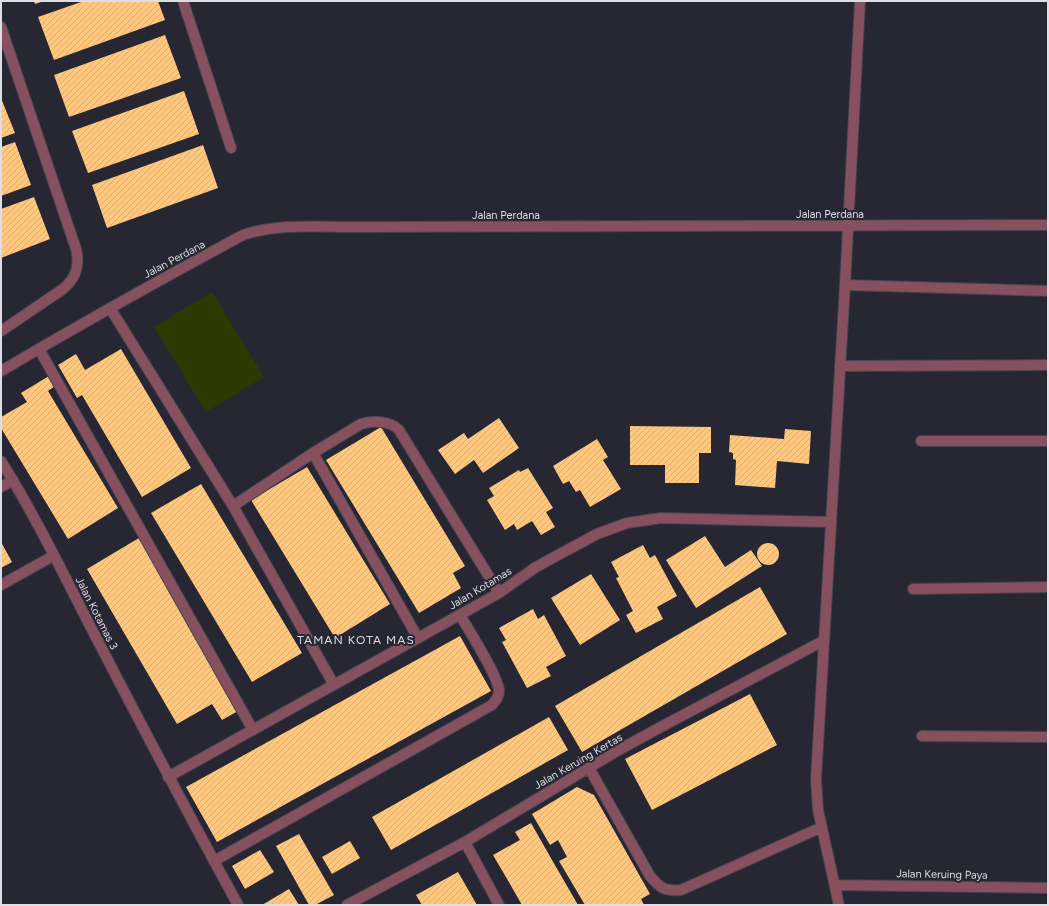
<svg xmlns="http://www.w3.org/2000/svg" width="1049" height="906" font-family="Figtree,sans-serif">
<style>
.green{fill:#2d3900}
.building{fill:url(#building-hatch)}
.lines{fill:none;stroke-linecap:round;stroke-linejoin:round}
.service-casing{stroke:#44444f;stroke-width:12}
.minor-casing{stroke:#44444f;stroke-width:12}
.service{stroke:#87505e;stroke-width:10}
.minor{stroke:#87505e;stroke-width:10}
.labels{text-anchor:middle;stroke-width:4;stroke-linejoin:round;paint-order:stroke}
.street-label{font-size:11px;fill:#dddde5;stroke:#272733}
.neighbourhood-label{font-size:12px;letter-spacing:1px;fill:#dddde5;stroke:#272733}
</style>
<defs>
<pattern id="building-hatch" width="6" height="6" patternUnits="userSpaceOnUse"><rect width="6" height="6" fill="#fec881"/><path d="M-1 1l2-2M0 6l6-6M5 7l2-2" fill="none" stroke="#d8ad75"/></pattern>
</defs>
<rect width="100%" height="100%" fill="#272733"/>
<!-- green -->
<path class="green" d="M212,292L264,377L206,412L154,327Z"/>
<!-- building -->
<path class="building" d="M34,1H44L35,4Z
M84,1H158L165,20L54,60L38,17Z
M165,35L181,78L69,117L54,75Z
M184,91L199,134L88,173L72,131Z
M1,98L15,133L1,138Z
M15,142L31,185L1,196V147Z
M203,145L218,188L107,228L92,185Z
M34,197L50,239L1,258V209Z
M121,349L191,468L142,497L82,395L77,398L58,365L76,354L85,370Z
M49,376L55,386L48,391L118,508L68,539L1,428V417L27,402L21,393Z
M499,418L519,448L483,473L474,460L455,474L438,450L464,433L468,439Z
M630,426L711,427V453H699V483H665V465H630Z
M381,427L465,566L453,573L461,588L419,613L326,460Z
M785,429L811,431L809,464L777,461L775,488L735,485L736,460L733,459V453L729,452L730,435L784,439Z
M597,439L608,457L603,460L621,489L590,507L580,490L576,492L569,481L563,484L553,466Z
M307,467L390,604L335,638L251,500Z
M528,468L553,508L546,512L555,527L541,535L532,521L517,530L514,524L505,530L487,500L494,496L489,488L519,470L520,472Z
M201,484L302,653L252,682L151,513Z
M705,536L725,567L751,550L762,566L696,608L666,560Z
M139,538L238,711L222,720L212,704L177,724L87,569Z
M1,542L12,562L1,568Z
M757 554a11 11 0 1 1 22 0a11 11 0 1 1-22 0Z
M643,545L650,558L655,555L677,596L657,607L663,619L636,633L626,615L633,611L616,578L619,577L611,562Z
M591,574L620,620L580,645L551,598Z
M760,587L787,634L582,752L555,706Z
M533,609L538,619L544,615L566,656L546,667L551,676L527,688L502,642L506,640L499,628Z
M460,636L491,691L217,842L186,787Z
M750,694L777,745L652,810L625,759Z
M549,717L568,750L391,850L372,817Z
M577,787L594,795L650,894L641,899L644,905H585L559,861L567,857L558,840L550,845L532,814Z
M531,823L552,860L578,905H522L510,884L493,855L520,840L515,832Z
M299,834L334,895L315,905H309L276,846Z
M350,841L360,858L332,874L322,857Z
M260,850L274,872L245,889L232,866Z
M458,872L477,905H422L416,895Z
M289,889L299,905H262Z"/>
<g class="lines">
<defs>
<path id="service" d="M39,349L253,730
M840,366L1048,365
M313,453L418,638
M1,487L13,480
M214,861L492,705C496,700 499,697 499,691C499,677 468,629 460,615"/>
<path id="minor" d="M183,1L231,148
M1,27L76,249C80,266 76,278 63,289L1,331
M845,285L1048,291
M110,308L233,506L334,685
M1,371C81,324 161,279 243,235C280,223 318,227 356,227L1048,225
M921,441H1048
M1,461C38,520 68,584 100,645C145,732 191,819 238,905
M233,506L313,453L361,424C372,420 391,421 399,430L499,593
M1,585L53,556
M913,589L1048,587
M922,736L1048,737
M589,768L650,876C661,889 664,891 681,890L822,827
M168,777L499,593L536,567L597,534L627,523L661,518L831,522
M465,842L499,905
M835,885L1048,888
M347,905L465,842L617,751L657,729L823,641
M839,905L818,810L816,779L845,285L860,1"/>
</defs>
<!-- service casing -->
<use href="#service" class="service-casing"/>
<!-- minor casing -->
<use href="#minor" class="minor-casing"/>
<!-- service -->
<use href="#service" class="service"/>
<!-- minor -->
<use href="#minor" class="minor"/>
</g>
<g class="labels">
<!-- street labels -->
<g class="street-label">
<text x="830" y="218">Jalan Perdana</text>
<text x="506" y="219">Jalan Perdana</text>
<text transform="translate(174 259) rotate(-28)" y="4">Jalan Perdana</text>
<text transform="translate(480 588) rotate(-31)" y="4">Jalan Kotamas</text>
<text transform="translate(97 613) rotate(63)" y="4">Jalan Kotamas 3</text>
<text transform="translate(578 761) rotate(-30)" y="4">Jalan Keruing Kertas</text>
<text transform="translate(942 874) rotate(1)" y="4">Jalan Keruing Paya</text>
</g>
<!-- neighbourhood labels -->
<g class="neighbourhood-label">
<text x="356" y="644">TAMAN KOTA MAS</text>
</g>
</g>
<!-- border -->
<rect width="1049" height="906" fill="none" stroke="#dddde5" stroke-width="4"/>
</svg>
